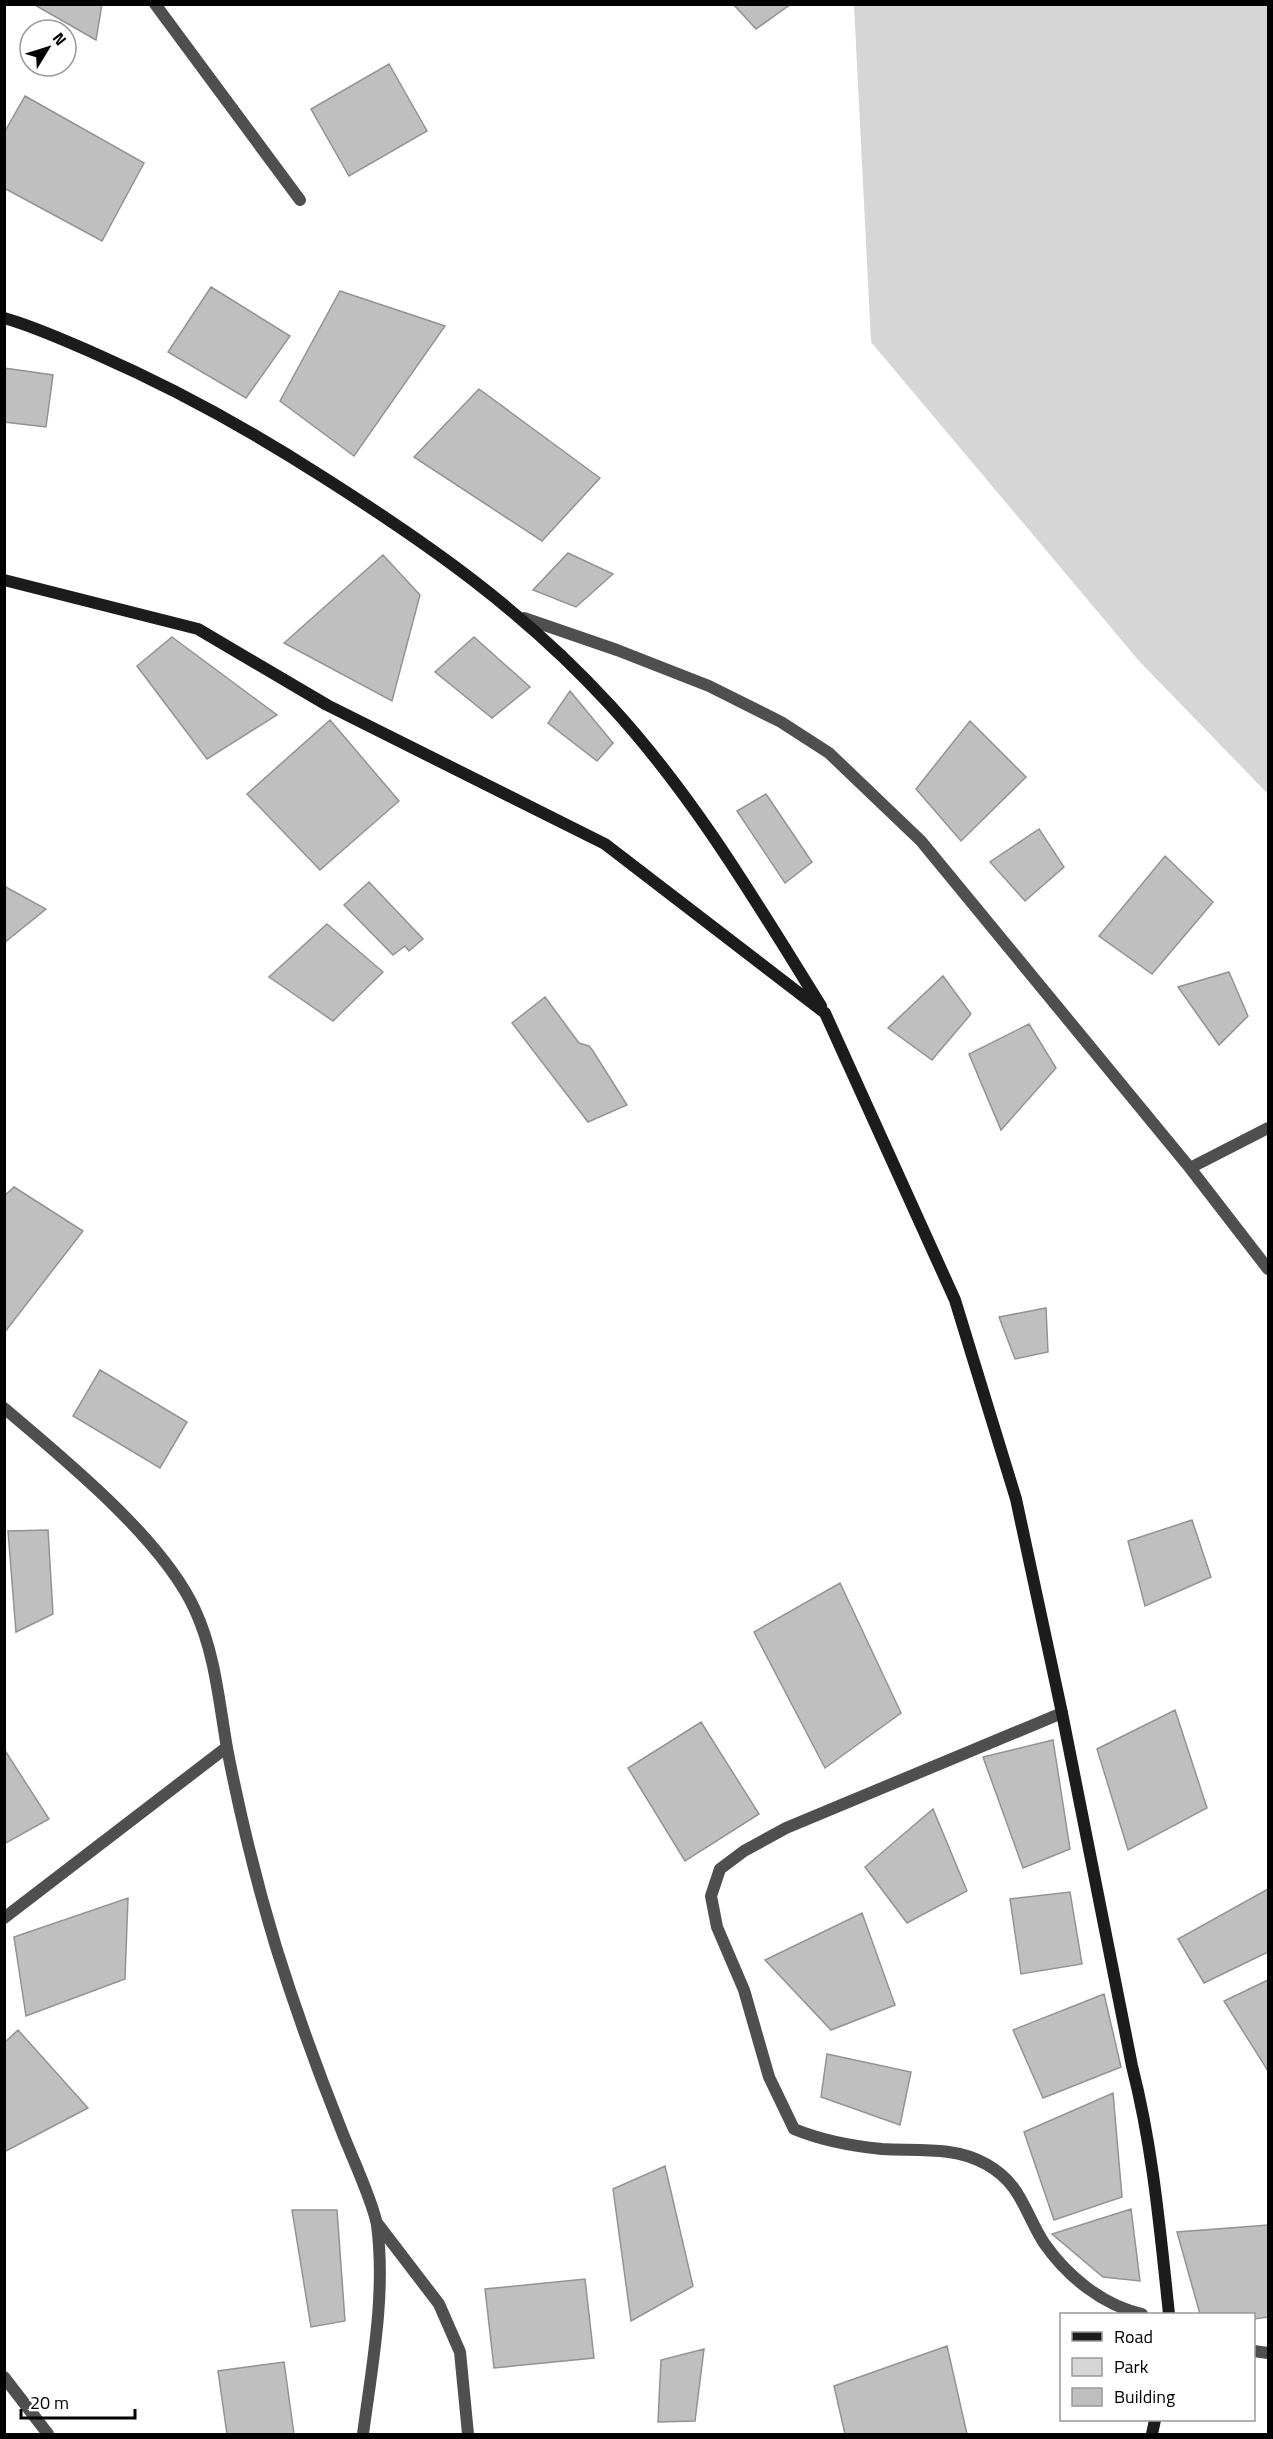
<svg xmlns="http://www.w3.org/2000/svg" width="1273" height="2439" font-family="'Titillium Web',sans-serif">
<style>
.green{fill:#d6d6d6}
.building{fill:#bfbfbf;stroke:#939393;stroke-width:1.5}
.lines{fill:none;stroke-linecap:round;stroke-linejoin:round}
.street{stroke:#4f4f4f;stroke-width:12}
.secondary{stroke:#1c1c1c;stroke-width:12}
</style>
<rect width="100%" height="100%" fill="#fff"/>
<!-- green -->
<path class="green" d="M854,5H1268V794L1139,661L871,342Z"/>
<!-- building -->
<path class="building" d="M33,4H102L96,40Z
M733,4H791L756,29Z
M389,64L427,131L349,176L311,109Z
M25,96L144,163L102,241L4,188V133Z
M211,287L290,336L246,398L168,352Z
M340,291L445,326L354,456L280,401Z
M4,368L53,375L46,427L4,422Z
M479,389L600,478L542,541L414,457Z
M568,553L613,574L576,607L533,590Z
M383,555L420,595L392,701L284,643Z
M172,637L277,715L207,759L137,666Z
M474,637L530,687L492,718L435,672Z
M570,691L613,743L597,761L548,723Z
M330,720L399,801L320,870L247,794Z
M970,721L1026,777L961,841L916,789Z
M766,794L812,862L785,883L737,811Z
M1039,829L1064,867L1025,901L990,862Z
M1165,856L1213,902L1152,974L1099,936Z
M369,882L423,939L409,951L405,946L393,955L344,905Z
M4,886L46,909L4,943Z
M327,924L383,972L333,1021L269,977Z
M1229,972L1248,1016L1219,1045L1178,987Z
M943,976L971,1014L932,1060L888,1028Z
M545,997L579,1043L589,1046L593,1051L627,1105L588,1122L512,1023Z
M1029,1024L1056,1068L1001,1130L969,1054Z
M14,1187L83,1231L4,1333V1196Z
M1046,1308L1048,1352L1015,1359L999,1317Z
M100,1370L187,1422L160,1468L73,1416Z
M1192,1520L1211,1577L1145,1606L1128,1541Z
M48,1530L53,1614L16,1632L8,1531Z
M840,1583L901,1713L825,1768L754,1632Z
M1175,1710L1207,1808L1128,1850L1097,1749Z
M701,1722L759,1814L685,1861L628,1768Z
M1053,1740L1070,1849L1023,1868L983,1757Z
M4,1749L49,1819L4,1844Z
M933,1809L967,1891L907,1923L865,1867Z
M1268,1889V1952L1204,1983L1178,1939Z
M1070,1892L1082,1964L1021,1974L1010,1899Z
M128,1898L125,1979L26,2016L14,1937Z
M862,1913L895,2005L831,2030L765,1960Z
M1268,1980V2071L1224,2001Z
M1104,1994L1121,2067L1043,2098L1013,2030Z
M18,2030L88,2108L4,2152V2043Z
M827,2054L911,2072L900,2125L821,2097Z
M1113,2093L1122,2197L1054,2220L1024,2132Z
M665,2166L693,2286L631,2321L613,2189Z
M1131,2209L1140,2281L1103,2277L1052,2234Z
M292,2210H337L345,2321L311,2327Z
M1268,2225V2317L1254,2319V2314H1200L1177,2232Z
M585,2279L594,2358L494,2368L485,2289Z
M947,2346L967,2434H845L834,2386Z
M704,2349L695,2421L658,2422L661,2360Z
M284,2362L294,2434H227L218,2371Z"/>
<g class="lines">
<!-- street -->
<path class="street" d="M155,4L300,200
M524,618L617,650L709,686L781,722L829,753L921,841L1190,1168L1268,1269
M1190,1168L1268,1128
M4,1408C64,1459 163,1539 195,1610C215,1653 219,1702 227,1748C240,1815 256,1881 276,1947C295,2008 317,2069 341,2129C350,2153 373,2201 377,2225C386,2294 372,2366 363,2434
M1062,1713L786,1828L744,1851L720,1869L711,1896L717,1927L744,1990L769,2077L794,2129C823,2141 851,2146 882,2149C917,2151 954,2146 986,2164C1022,2184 1024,2212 1044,2243C1067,2276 1102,2305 1142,2314
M4,1918L227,1747
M377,2223L439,2304L460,2352L468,2434
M1254,2351L1268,2353
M4,2377L48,2434"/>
<!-- secondary -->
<path class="secondary" d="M4,318C36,327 66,341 96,354C176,389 250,430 323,477C430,545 524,611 610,705C694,796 756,902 821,1006
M4,580L198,629L327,705L605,844L825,1013L955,1300L1016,1499L1062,1713L1132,2066C1153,2148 1160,2230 1169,2314
M1152,2434L1155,2420"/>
</g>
<!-- border -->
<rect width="1273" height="2439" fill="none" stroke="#000000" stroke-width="12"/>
<!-- legend -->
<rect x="1060" y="2313" width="195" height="108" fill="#ffffff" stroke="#999999" stroke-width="1.5"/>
<rect x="1072" y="2332" width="30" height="9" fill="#1c1c1c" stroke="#999999" stroke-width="1.5"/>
<text x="1114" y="2343" font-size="18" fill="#000000">Road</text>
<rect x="1072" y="2358" width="30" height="18" fill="#d6d6d6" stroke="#999999" stroke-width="1.5"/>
<text x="1114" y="2373" font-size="18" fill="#000000">Park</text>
<rect x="1072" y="2388" width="30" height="18" fill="#bfbfbf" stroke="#999999" stroke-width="1.5"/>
<text x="1114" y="2403" font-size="18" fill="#000000">Building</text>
<!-- north arrow -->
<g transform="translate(48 48) rotate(52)"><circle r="28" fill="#ffffff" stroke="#999999" stroke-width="1.5"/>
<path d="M0-4.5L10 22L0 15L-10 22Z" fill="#000000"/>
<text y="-9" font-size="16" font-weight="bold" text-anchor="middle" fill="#000000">N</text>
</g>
<!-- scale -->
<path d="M21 2409v9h114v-9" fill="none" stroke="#000000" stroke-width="3"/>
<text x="30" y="2409" font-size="18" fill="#000000" stroke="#ffffff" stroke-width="4.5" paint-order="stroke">20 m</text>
</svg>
